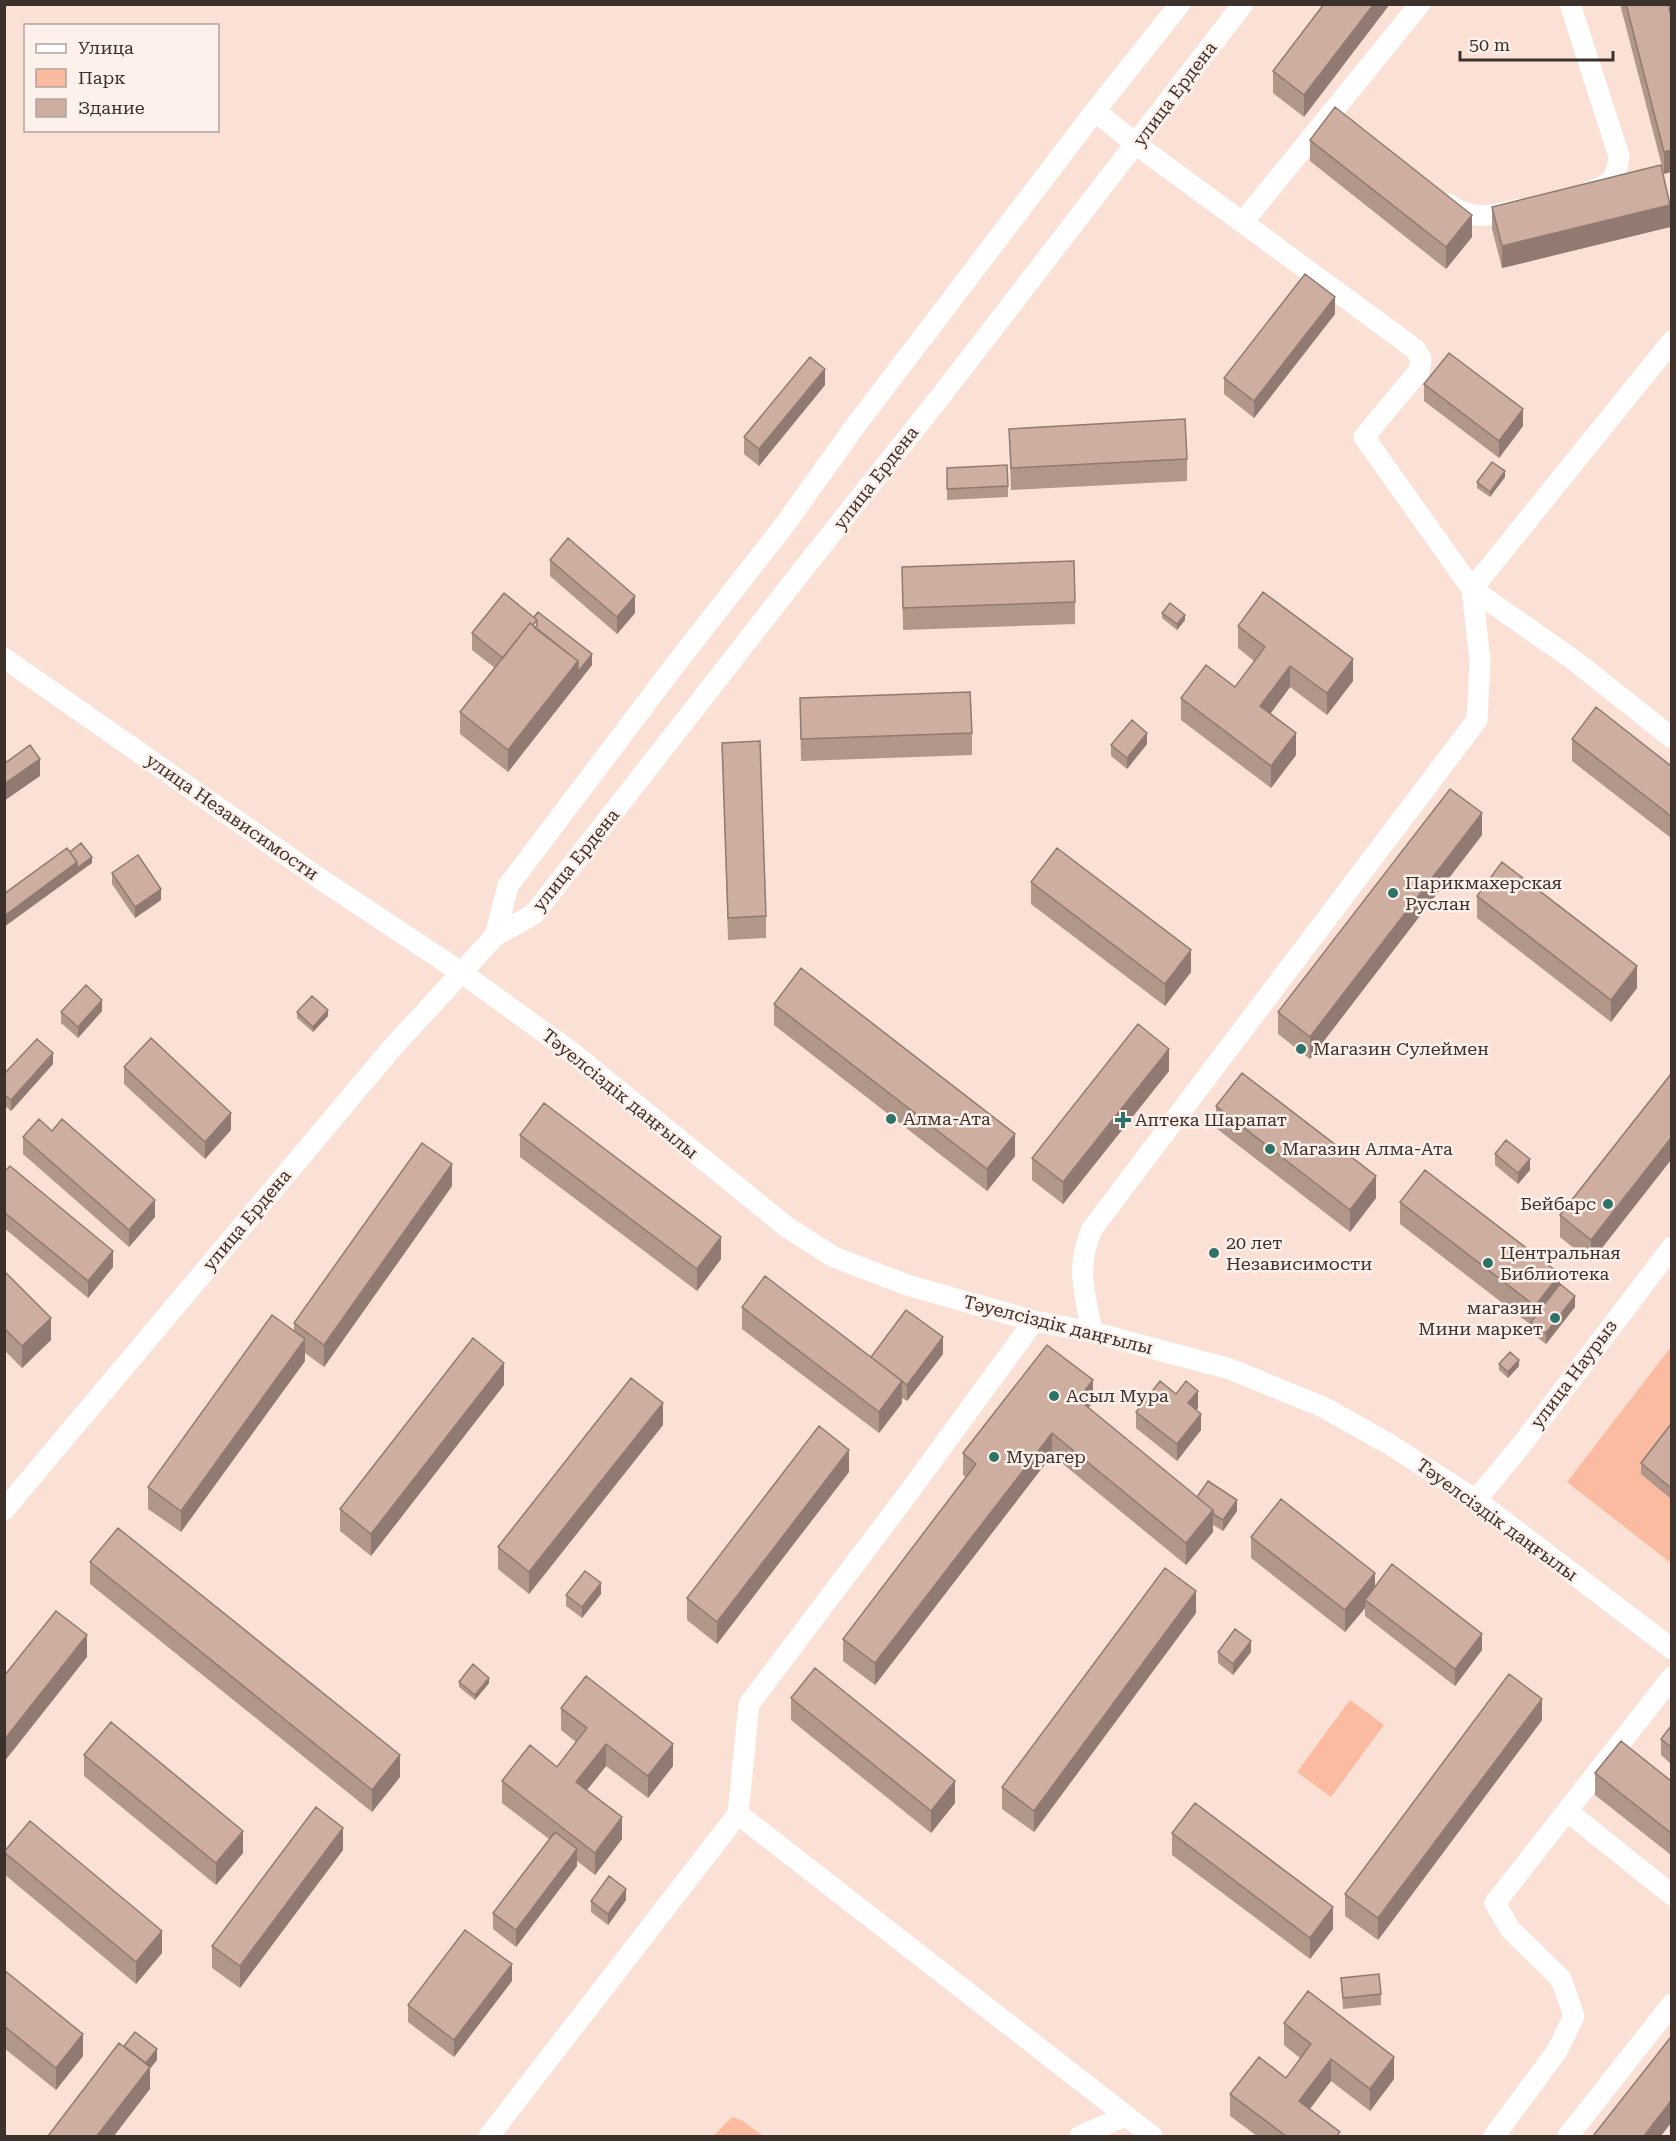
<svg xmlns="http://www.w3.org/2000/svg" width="1676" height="2141" font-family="'Roboto Serif',serif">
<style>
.green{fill:#fabba1}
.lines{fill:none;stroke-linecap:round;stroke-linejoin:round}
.minor{stroke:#fff;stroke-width:21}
.wall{fill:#b1968a}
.shaded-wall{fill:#907a71}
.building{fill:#ceaea1;stroke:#907a71;stroke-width:1.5}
.poi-dot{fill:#2e7367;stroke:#fef0ea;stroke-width:2}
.labels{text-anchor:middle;stroke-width:5;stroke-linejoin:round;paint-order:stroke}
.street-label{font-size:18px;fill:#3d312b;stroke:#fef0ea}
.poi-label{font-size:18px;fill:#3d312b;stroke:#fef0ea;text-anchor:start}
</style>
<rect width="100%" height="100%" fill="#fae0d5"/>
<!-- green -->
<path class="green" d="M1671,1347V1563L1567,1482Z
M1350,1700L1384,1725L1331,1797L1297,1772Z
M732,2117L743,2121L763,2136H713Z"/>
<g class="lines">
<!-- minor -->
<path class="minor" d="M1570,4L1619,156C1617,176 1612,185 1591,191
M1095,111L1137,145L1415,349L1421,359L1419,371L1364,437L1472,589L1575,661L1672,738
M1448,204C1472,222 1494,215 1520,209
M1243,222L1420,4
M4,658L319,878L462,973L570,1051L788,1228L834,1257L907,1285L1034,1321L1092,1332L1230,1369L1323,1407L1389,1444L1476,1500L1672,1649
M495,936L508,886L678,661L783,527L856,425L1095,111L1180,4
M1092,1332C1085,1292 1075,1268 1092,1229L1477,720L1480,661L1472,589L1672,341
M1476,1500L1523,1443L1672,1247
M4,1510L392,1048L495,936L534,914L797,577L944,392L1243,4
M1567,1811L1672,1895
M738,1814L1152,2136
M489,2136L738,1814L749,1704L909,1492L1034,1321
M1080,2136L1125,2116
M1494,2136L1557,2051L1574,2016L1561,1979L1510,1929L1495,1903L1672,1677
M1568,2136L1672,2004"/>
</g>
<!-- wall -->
<path class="wall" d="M1324,4L1304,117L1273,93V71Z
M1620,4H1668L1664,174Z
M1310,140L1472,237L1446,269L1310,161Z
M1492,207L1670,227L1502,268L1492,229Z
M1335,314L1254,418L1224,394V378Z
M1424,384L1523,426L1499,458L1424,401Z
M825,385L759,466L744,454V437Z
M1009,429L1187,459V481L1011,490Z
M947,468L1008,486V497L947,500Z
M1505,477L1490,497L1477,488V482Z
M550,560L635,613L617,634L550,576Z
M902,567L1075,602V624L903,630Z
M1162,613L1185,620L1177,630L1162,618Z
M1238,626L1353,681L1327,715L1290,687L1270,714L1296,755L1271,788L1181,720V698L1235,687L1254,661L1238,648Z
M472,633L592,665L508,772L460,734V712L495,668L472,650Z
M800,698L972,733V755L801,761Z
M1572,739L1671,766V838L1572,761Z
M722,743L766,916V938L728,940Z
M1147,744L1127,769L1111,756V745Z
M1482,835L1310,1059L1278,1034V1012Z
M112,873L161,900L135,918L112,884Z
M1031,882L1191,972L1165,1006L1031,904Z
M1477,896L1637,988L1611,1022L1477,918Z
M774,1004L1015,1156L987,1191L774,1025Z
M102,1011L78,1038L61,1023V1012Z
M297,1012L328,1016L313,1032L297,1018Z
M53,1064L11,1111L4,1105V1074Z
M124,1067L231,1130L205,1159L124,1084Z
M1169,1071L1063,1204L1032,1180V1158Z
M1671,1074L1591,1262L1560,1237V1215Z
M1216,1106L1376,1198L1350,1232L1216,1128Z
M520,1135L721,1259L697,1291L520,1157Z
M23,1137L155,1217L129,1247L23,1154Z
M1495,1154L1530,1170L1518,1184L1495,1165Z
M4,1172L113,1267L88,1298L4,1228Z
M452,1186L324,1367L305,1353V1361L181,1532L148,1509V1487L294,1331V1323Z
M1400,1202L1560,1284L1575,1307L1546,1344L1531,1333V1325L1400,1224Z
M4,1271L51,1340L22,1368L4,1350Z
M742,1307L871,1357L943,1354L907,1401L902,1398V1403L879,1433L742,1329Z
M1499,1364L1519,1366L1508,1378L1499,1370Z
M504,1385L371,1556L340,1531V1509Z
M1176,1394L1198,1408L1196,1410L1201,1430L1177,1461L1136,1428V1412Z
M1093,1402L1088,1408L1197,1497L1237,1511L1223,1531L1213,1525V1532L1186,1565L1052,1455L875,1685L843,1661V1639L966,1477L963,1475V1453Z
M1671,1424V1499L1641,1474V1463Z
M663,1425L529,1594L498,1569V1547Z
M849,1472L717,1644L687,1620V1598Z
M1251,1537L1375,1587L1482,1650L1455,1686L1365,1616V1608L1345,1632L1251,1558Z
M90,1562L400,1777L372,1812L90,1584Z
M601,1594L582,1618L566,1606V1595Z
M1196,1613L1034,1832L1002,1809V1787Z
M1218,1652H1251L1233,1675L1218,1663Z
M459,1682L489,1683L475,1700L459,1687Z
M791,1698L955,1803L931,1833L791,1720Z
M561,1708L673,1766L648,1798L606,1766L587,1790L622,1839L595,1875L577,1861V1866L516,1947L493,1929V1913L549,1839L502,1803V1781L557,1767L576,1742L561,1730Z
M1542,1720L1378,1940L1345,1916V1894Z
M1671,1726V1764L1661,1755V1739Z
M84,1755L243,1853L216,1885L84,1776Z
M1595,1773L1671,1781V1855L1595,1795Z
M1172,1833L1333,1929L1310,1959L1172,1855Z
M343,1850L240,1988L212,1968V1946Z
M4,1852L162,1953L136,1984L4,1874Z
M626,1900L608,1925L591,1912V1901Z
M4,1970L83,2056L56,2090L4,2048Z
M1341,1978L1381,1994V2005L1343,2009Z
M512,1981L454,2057L408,2022V2005Z
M1284,2023L1394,2079L1370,2111L1331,2081L1310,2109L1340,2136H1257L1230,2116V2094L1286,2078L1300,2058L1284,2045Z"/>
<!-- shaded-wall -->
<path class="shaded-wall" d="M1374,4H1390L1304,117V95Z
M1671,150V172L1664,174V152Z
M1670,205V227L1502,268V246Z
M1472,215V237L1446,269V247Z
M1335,297V314L1254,418V401Z
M825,369V385L759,466V449Z
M1523,409V426L1499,458V441Z
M1505,471V477L1490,497V492Z
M635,596V613L617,634V617Z
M1185,615V620L1177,630V624Z
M592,654V665L508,772V750L578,661Z
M1353,659V681L1327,715V693Z
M1290,666V687L1260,728V706Z
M1147,733V744L1127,769V758Z
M1296,733V755L1271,788V766Z
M40,759V776L4,801V784Z
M1482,813V835L1310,1059V1037Z
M92,857V863L4,927V916L77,862Z
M161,889V900L135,918V907Z
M1191,950V972L1165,1006V984Z
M1637,966V988L1611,1022V1000Z
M102,1000V1011L78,1038V1027Z
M328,1010V1016L313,1032V1027Z
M1169,1049V1071L1063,1204V1182Z
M53,1053V1064L11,1111V1100Z
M231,1113V1130L205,1159V1142Z
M1015,1134V1156L987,1191V1169Z
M1671,1138V1160L1591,1262V1240Z
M1530,1159V1170L1518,1184V1173Z
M452,1164V1186L324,1367V1345Z
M1376,1176V1198L1350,1232V1210Z
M155,1200V1217L129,1247V1230Z
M721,1237V1259L697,1291V1269Z
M113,1251V1267L88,1298V1281Z
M1560,1274V1296L1535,1325V1306Z
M1575,1296V1307L1546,1344V1333Z
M51,1318V1340L22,1368V1346Z
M943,1337V1354L907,1401V1385Z
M305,1339V1361L181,1532V1511Z
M1519,1360V1366L1508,1378V1372Z
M504,1363V1385L371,1556V1534Z
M1093,1380V1402L1078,1421V1399Z
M902,1381V1403L879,1433V1412Z
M1198,1391V1408L1188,1420V1403Z
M663,1403V1425L529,1594V1572Z
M1201,1414V1430L1177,1461V1444Z
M1052,1433V1455L875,1685V1663Z
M849,1450V1472L717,1644V1622Z
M1237,1500V1511L1223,1531V1520Z
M1213,1510V1532L1186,1565V1543Z
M1375,1573V1595L1365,1600V1608L1345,1632V1610Z
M601,1583V1594L582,1618V1607Z
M1196,1591V1613L1034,1832V1811Z
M1482,1634V1650L1455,1686V1669Z
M87,1635V1657L4,1762V1740Z
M1251,1641V1652L1233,1675V1664Z
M489,1678V1683L475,1700V1695Z
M1542,1699V1720L1378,1940V1918Z
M606,1744V1766L576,1804V1782Z
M673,1744V1766L648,1798V1776Z
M400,1755V1777L372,1812V1790Z
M955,1781V1803L931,1833V1811Z
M622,1817V1839L595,1875V1853Z
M343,1828V1850L240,1988V1966Z
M243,1831V1853L216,1885V1863Z
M577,1849V1866L516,1947V1930Z
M626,1889V1900L608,1925V1914Z
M1333,1907V1929L1310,1959V1938Z
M162,1931V1953L136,1984V1962Z
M512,1964V1981L454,2057V2040Z
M83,2034V2056L56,2090V2068Z
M157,2049V2060L150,2069V2089L114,2136H97L146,2063Z
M1394,2057V2079L1370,2111V2089Z
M1331,2059V2081L1299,2123V2101Z
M1671,2101V2123L1661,2136H1644Z"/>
<!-- building -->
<path class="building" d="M1324,4H1374L1304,95L1273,71Z
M1626,4H1668L1671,16V150L1664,152Z
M1335,107L1472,215L1446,247L1310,140Z
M1661,165L1670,205L1502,246L1492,207Z
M1305,274L1335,297L1254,401L1224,378Z
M1449,353L1523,409L1499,441L1424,384Z
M810,357L825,369L759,449L744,437Z
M1185,419L1187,459L1011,468L1009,429Z
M1492,462L1505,471L1490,492L1477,482Z
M1007,465L1008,486L947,489V468Z
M568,538L635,596L617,617L550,560Z
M1074,561L1075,602L903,608L902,567Z
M1263,592L1353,659L1327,693L1290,666L1260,706L1296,733L1271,766L1181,698L1206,665L1235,687L1265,647L1238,626Z
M504,593L537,620L533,625L530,623L503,658L472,633Z
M1170,603L1185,615L1177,624L1162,613Z
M538,612L592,654L578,672V661L535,628L537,625V620L534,617Z
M530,623L578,661L508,750L460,712Z
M970,692L972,733L801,739L800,698Z
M1596,707L1671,766V816L1572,739Z
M1132,720L1147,733L1127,758L1111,745Z
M760,741L766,916L728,918L722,743Z
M30,745L40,759L4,784V764Z
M1450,789L1482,813L1310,1037L1278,1012Z
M81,843L92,857L77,868V862L70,852Z
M67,848L77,862L4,916V894Z
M1057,848L1191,950L1165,984L1031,882Z
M138,855L161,889L135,907L112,873Z
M1502,862L1637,966L1611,1000L1477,896Z
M801,968L1015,1134L987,1169L774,1004Z
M86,985L102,1000L78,1027L61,1012Z
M312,996L328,1010L313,1027L297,1012Z
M1138,1024L1169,1049L1063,1182L1032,1158Z
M151,1038L231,1113L205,1142L124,1067Z
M37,1039L53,1053L11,1100L4,1094V1074Z
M1242,1073L1376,1176L1350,1210L1216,1106Z
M1671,1074V1138L1591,1240L1560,1215Z
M544,1103L721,1237L697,1269L520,1135Z
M39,1119L52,1131L62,1119L155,1200L129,1230L23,1137Z
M1506,1140L1530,1159L1518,1173L1495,1154Z
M422,1143L452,1164L324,1345L294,1323Z
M10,1166L113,1251L88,1281L4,1212V1172Z
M1425,1170L1560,1274L1535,1306L1400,1202Z
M4,1271L51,1318L22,1346L4,1328Z
M765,1276L902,1381L879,1412L742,1307Z
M1560,1284L1575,1296L1546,1333L1531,1322Z
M906,1310L943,1337L907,1385L871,1357Z
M272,1315L305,1339L181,1511L148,1487Z
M473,1338L504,1363L371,1534L340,1509Z
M1047,1345L1093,1380L1078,1399L1213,1510L1186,1543L1052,1433L875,1663L843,1639L976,1464L963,1453Z
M1510,1352L1519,1360L1508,1372L1499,1364Z
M631,1378L663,1403L529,1572L498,1547Z
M1160,1381L1176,1394L1186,1381L1198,1391L1188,1403L1201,1414L1177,1444L1136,1412Z
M1671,1424V1488L1641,1463Z
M819,1426L849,1450L717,1622L687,1598Z
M1208,1481L1237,1500L1223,1520L1213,1514V1510L1197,1497Z
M1281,1499L1375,1573L1345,1610L1251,1537Z
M118,1528L400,1755L372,1790L90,1562Z
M1392,1564L1482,1634L1455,1669L1365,1600Z
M1165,1568L1196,1591L1034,1811L1002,1787Z
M585,1571L601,1583L582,1607L566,1595Z
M56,1611L87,1635L4,1740V1676Z
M1235,1629L1251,1641L1233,1664L1218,1652Z
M473,1664L489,1678L475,1695L459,1682Z
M815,1668L955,1781L931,1811L791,1698Z
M1509,1674L1542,1699L1378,1918L1345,1894Z
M586,1676L673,1744L648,1776L606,1744L576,1782L622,1817L595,1853L502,1781L530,1745L557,1767L587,1728L561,1708Z
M111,1722L243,1831L216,1863L84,1755Z
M1671,1726V1747L1661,1739Z
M1621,1741L1671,1781V1833L1595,1773Z
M1195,1803L1333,1907L1310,1938L1172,1833Z
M316,1807L343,1828L240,1966L212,1946Z
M30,1821L162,1931L136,1962L4,1852Z
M555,1832L577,1849L516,1930L493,1913Z
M609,1876L626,1889L608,1914L591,1901Z
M465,1930L512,1964L454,2040L408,2005Z
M4,1970L83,2034L56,2068L4,2026Z
M1379,1974L1381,1994L1343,1998L1341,1978Z
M1308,1991L1394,2057L1370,2089L1331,2059L1299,2101L1340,2132L1337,2136H1286L1230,2094L1259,2057L1286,2078L1311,2044L1284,2023Z
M135,2032L157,2049L146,2063L124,2046Z
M1671,2037V2101L1644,2136H1593Z
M119,2043L150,2067L97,2136H48Z"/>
<!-- markers -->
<g class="poi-dot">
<circle cx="1393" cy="893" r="6"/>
<circle cx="1301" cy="1049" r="6"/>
<circle cx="891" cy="1119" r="6"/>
<path d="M1120 1111h6v6h6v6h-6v6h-6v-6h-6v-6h6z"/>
<circle cx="1270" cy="1149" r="6"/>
<circle cx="1608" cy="1204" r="6"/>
<circle cx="1214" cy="1253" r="6"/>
<circle cx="1488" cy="1263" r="6"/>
<circle cx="1555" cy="1318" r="6"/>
<circle cx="1054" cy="1396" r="6"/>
<circle cx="994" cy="1457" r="6"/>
</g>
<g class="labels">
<!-- street labels -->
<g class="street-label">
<text transform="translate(1175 94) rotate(-53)" y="6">улица Ердена</text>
<text transform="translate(876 478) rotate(-52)" y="6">улица Ердена</text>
<text transform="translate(232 817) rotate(35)" y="6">улица Независимости</text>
<text transform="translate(576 860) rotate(-51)" y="6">улица Ердена</text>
<text transform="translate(620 1094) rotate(39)" y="6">Тәуелсіздік даңғылы</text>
<text transform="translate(247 1220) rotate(-50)" y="6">улица Ердена</text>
<text transform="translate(1058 1325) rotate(14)" y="6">Тәуелсіздік даңғылы</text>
<text transform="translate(1574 1374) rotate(-53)" y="6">улица Наурыз</text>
<text transform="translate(1497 1520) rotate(36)" y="6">Тәуелсіздік даңғылы</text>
</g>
<!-- poi labels -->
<g class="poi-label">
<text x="1405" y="889">Парикмахерская<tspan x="1405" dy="21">Руслан</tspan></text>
<text x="1313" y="1055">Магазин Сулеймен</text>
<text x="903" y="1125">Алма-Ата</text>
<text x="1135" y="1126">Аптека Шарапат</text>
<text x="1282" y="1155">Магазин Алма-Ата</text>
<text x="1596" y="1210" text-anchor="end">Бейбарс</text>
<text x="1226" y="1249">20 лет<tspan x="1226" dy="21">Независимости</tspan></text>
<text x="1500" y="1259">Центральная<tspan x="1500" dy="21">Библиотека</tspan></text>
<text x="1543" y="1314" text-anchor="end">магазин<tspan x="1543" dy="21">Мини маркет</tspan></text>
<text x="1066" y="1402">Асыл Мура</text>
<text x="1006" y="1463">Мурагер</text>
</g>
</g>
<!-- border -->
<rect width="1676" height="2141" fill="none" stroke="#3d312b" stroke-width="12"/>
<!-- legend -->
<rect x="24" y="24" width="195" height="108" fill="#fef0ea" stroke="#b1a49e" stroke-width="1.5"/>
<rect x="36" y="44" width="30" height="9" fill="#ffffff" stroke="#b1a49e" stroke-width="1.5"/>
<text x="78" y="54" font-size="18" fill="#3d312b">Улица</text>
<rect x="36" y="69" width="30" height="18" fill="#fabba1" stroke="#b1a49e" stroke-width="1.5"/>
<text x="78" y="84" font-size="18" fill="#3d312b">Парк</text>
<rect x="36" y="99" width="30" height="18" fill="#ceaea1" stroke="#b1a49e" stroke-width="1.5"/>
<text x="78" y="114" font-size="18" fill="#3d312b">Здание</text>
<!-- scale -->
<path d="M1460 51v9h153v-9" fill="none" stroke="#3d312b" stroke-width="3"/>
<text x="1469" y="51" font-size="18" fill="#3d312b" stroke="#fef0ea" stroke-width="4.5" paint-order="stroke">50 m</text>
</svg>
